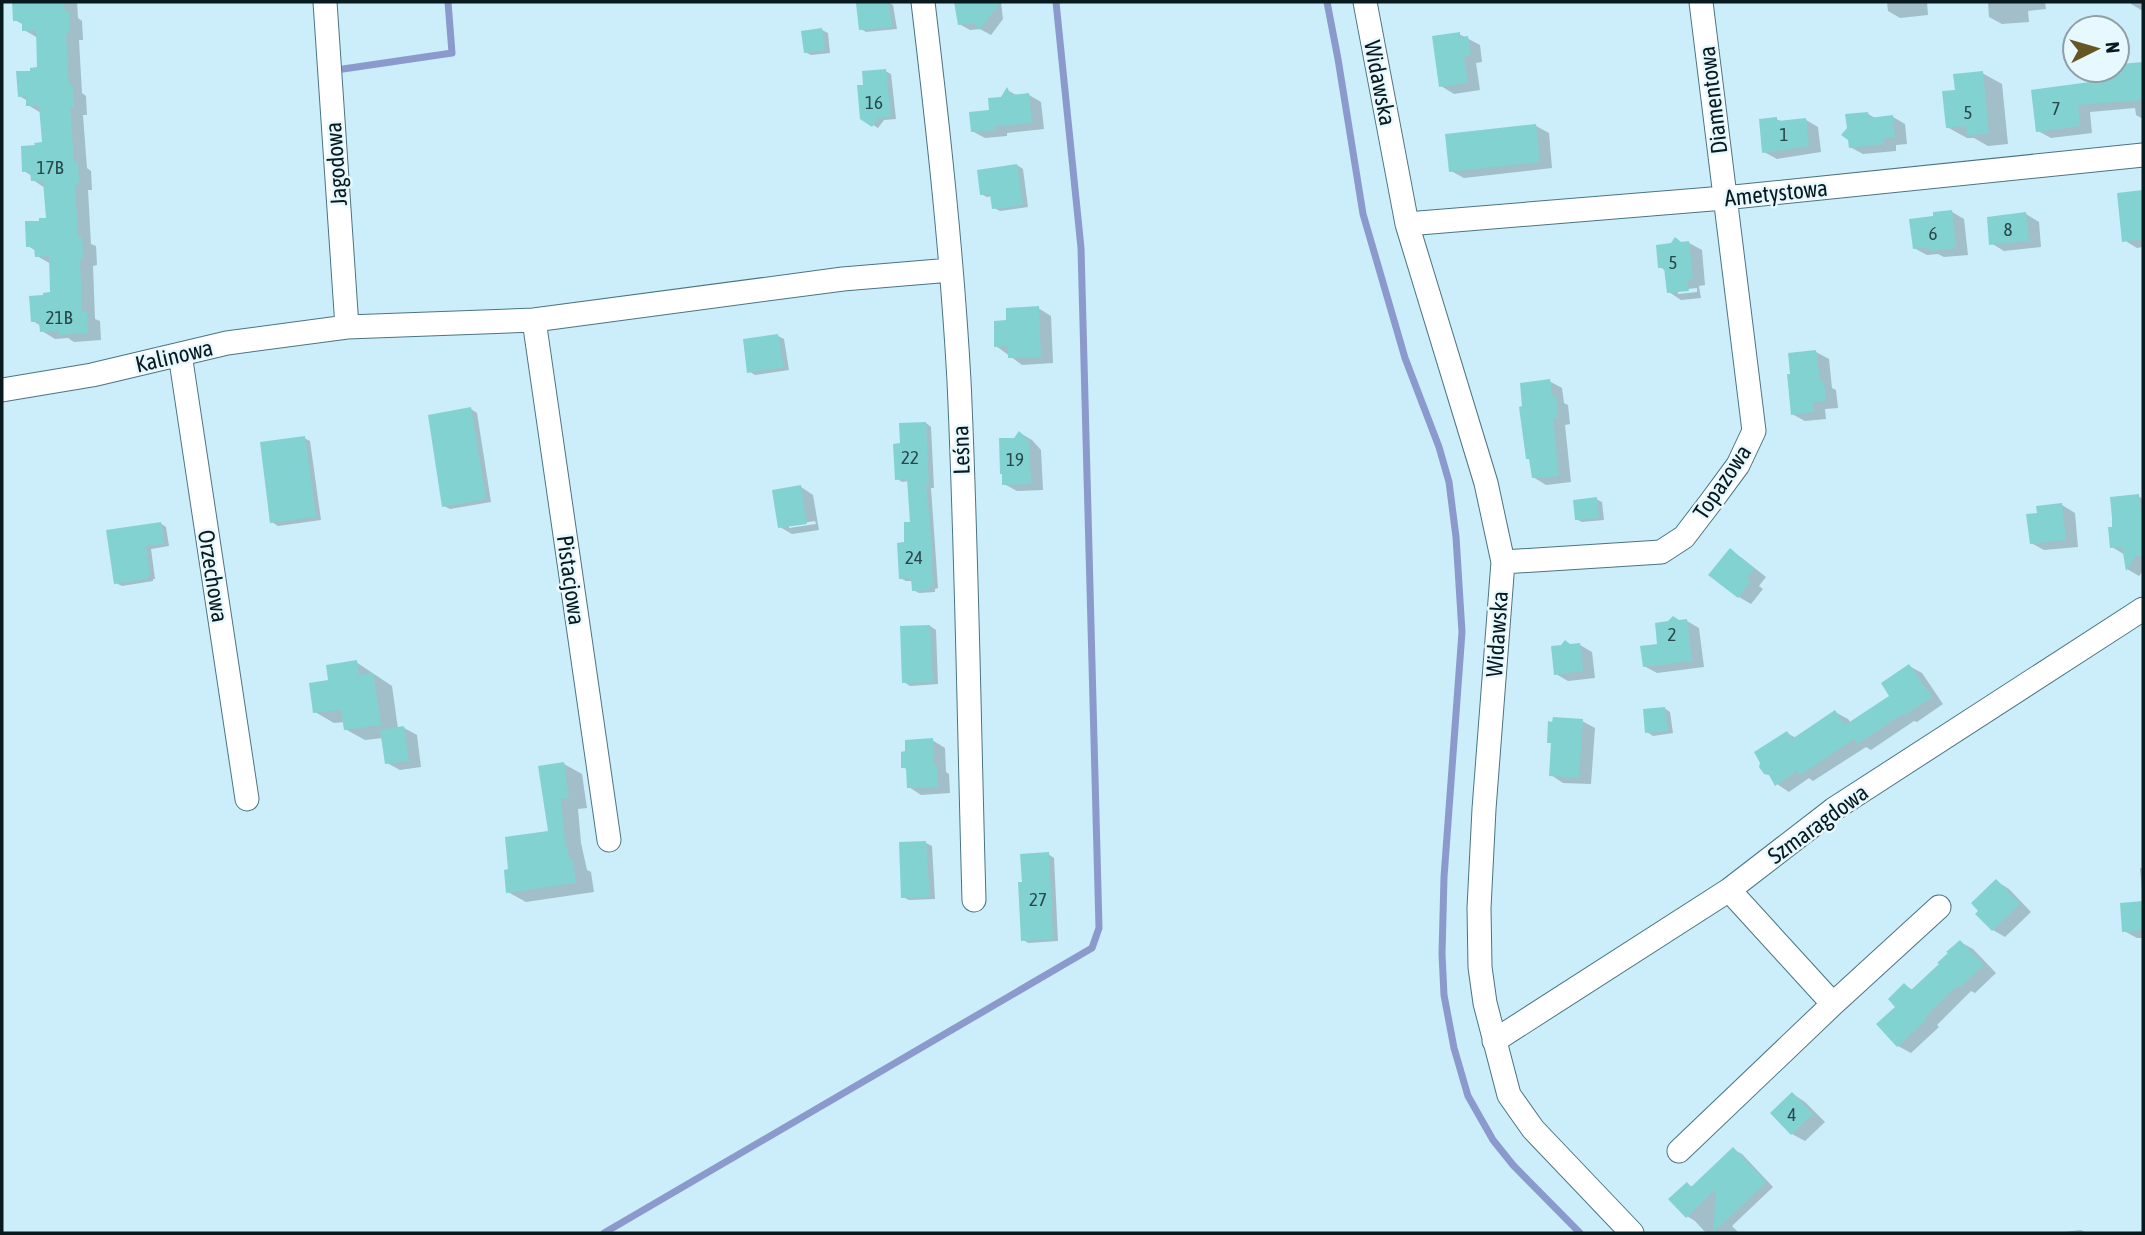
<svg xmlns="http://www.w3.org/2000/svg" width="2145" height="1235" font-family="'Asap Condensed',sans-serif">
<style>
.shadow{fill:#0003;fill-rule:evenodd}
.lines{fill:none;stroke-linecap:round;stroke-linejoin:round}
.stream{stroke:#8c99cd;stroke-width:7}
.building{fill:#83d2d2}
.minor-casing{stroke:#4b7482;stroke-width:25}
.minor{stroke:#fff;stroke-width:23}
.labels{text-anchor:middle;stroke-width:5;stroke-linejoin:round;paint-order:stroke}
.number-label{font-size:19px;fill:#28484c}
.street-label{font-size:23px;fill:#091a1f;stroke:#e7f8fe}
</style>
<rect width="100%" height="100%" fill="#cbeefa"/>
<!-- shadow -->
<path class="shadow" d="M14,2H77L78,18L82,21L83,40H79L82,93L86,96L87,115H83L87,168L91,171L92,190H88L91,244L96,246L97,265L93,266L95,319L100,321L101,340L74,342L68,338L55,339L42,331L41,326L33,321L52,294L51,264L37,256L36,251L28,246L41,222L48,219L45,188L33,180L32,176L24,171L44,144L41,113L28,105V101L19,96L32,72L39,69L38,38L24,30V25L15,20Z
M871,2H888L893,5L897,29L866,32L861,29Z
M956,2H1001L1003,19L991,35L980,29L970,30L959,24Z
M1887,2H1927L1928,15L1900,18L1888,11Z
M1988,2H2045L2046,9L2028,11L2029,22L2002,24L1989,17Z
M2131,2H2143V11L2131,4Z
M822,30L828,33L830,53L811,55L805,52Z
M1459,34L1480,45L1482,62L1476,63L1480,90L1454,94L1441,86Z
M2143,63V119L2136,115L2135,108L2090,112L2092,133L2051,138L2038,131L2123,70V65Z
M885,71L891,74L896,119L884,120L878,128L873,125L865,86Z
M1982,73L2002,84L2008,144L1988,146L1974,138H1967L1947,127L1957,92Z
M1007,90L1018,96L1029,95L1041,102L1044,129L1007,133V136L985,138L972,131Z
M1868,114L1877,119L1893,117L1905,124L1907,144L1896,145V151L1863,154L1850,147Z
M1776,119L1783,122L1806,120L1818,127L1821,152L1777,159L1764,152Z
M1536,126L1549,133L1552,168L1464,178L1451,171Z
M1017,165L1023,169L1028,207L1000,211L994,208L992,196L987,197L981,194Z
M2143,192V247L2137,248L2124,240L2119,195Z
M1952,212L1964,219L1968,255L1944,257L1938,254L1927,255L1914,248L1935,218Z
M2026,214L2039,222L2041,247L2004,251L1991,243Z
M1689,243L1702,250L1705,285L1699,286L1701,298L1681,300L1669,292L1666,271L1660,267L1682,244ZM1697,288V292L1678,294V290Z
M1038,308L1051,316L1053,363L1022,365L996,346L1008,322Z
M778,336L784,339L789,370L755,375L749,371Z
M1816,352L1829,359L1832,388L1836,390L1838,408L1825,409L1826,419L1805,421L1792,414Z
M1549,381L1562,388L1564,403L1568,405L1570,424L1565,425L1571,482L1546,485L1533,477L1531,460L1527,458Z
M471,409L477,413L491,502L450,509L444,506Z
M926,423L931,427L934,488H931L938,588L935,589V592L919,593L913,590V581H906L900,578L911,523L909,481L902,482L896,478L902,445Z
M1020,433L1032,440L1041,450L1043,490L1017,491L1004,484Z
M304,438L310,441L321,520L278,526L272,522Z
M801,487L813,495L819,530L792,534L780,527ZM815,521L816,524L789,528V525Z
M2138,496L2143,499V571L2139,576L2127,569L2125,555L2112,547L2114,528Z
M1596,499L1602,502L1604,520L1582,522L1576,519Z
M2062,505L2075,513L2078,547L2044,550L2031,543L2039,514Z
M160,523L166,527L169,546L151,549L155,579H153V581L122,586L116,583Z
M1730,551L1742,558L1766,577L1759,586L1763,589L1751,604L1739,597Z
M1687,621L1699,628L1704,667L1657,673L1644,666L1679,622Z
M930,626L936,630L938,684L910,686L904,682Z
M1580,645L1592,652L1595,678L1568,681L1556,674L1571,646Z
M356,662L392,686L398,729L404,728L417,735L421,767L400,770L387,763L383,738L365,740L345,729L344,722L334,723L315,712L330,681Z
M1909,666L1922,673L1943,704L1917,722L1914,721L1871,750L1866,747L1813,781L1809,778L1789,792L1777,784L1772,777L1765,773L1787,733L1796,738L1835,712L1848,719L1851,723L1892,696Z
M1664,708L1670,712L1673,733L1653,736L1647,732Z
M1582,721L1595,728L1591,784L1563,783L1551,775L1553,744L1549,742Z
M932,740L945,748L946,772L949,774L950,793L921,795L909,787L908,770L903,767Z
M564,764L582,774L587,808L578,809L581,843L587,870L591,872L594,892L526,902L508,892L550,833Z
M926,843L932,846L935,899L909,900L903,897Z
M1048,854L1054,858L1058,941L1028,943L1022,939L1023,884Z
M2140,868H2143V938H2137L2124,931L2122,905L2143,903Z
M1996,881L2009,889L2031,912L2005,937L1993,930Z
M1960,942L1973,949L1996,973L1975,993L1971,991L1937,1025L1939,1027L1911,1053L1898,1046L1897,1007L1905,985L1914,991Z
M1793,1094L1805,1102L1825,1122L1805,1141L1792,1134L1773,1113Z
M1734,1150L1742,1154L1773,1187L1732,1226L1739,1233H1706L1695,1221L1687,1216V1184L1693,1187Z
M2081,1230L2087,1233H2055Z"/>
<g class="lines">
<!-- stream -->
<path class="stream" d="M1327,2L1338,59L1363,214L1405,358L1439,447L1449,482L1456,537L1462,632L1444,877L1442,954L1444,995L1454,1048L1468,1096L1493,1140L1513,1165L1580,1233
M343,69L452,53L448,2
M604,1233L1092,948L1099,928L1081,248L1056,2"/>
</g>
<!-- building -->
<path class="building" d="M12,2H64L65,11H69L70,33H66L69,86H73L74,108H70L74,162L78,161L79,183H75L78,237H82L83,258L80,259L82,312L87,311L88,333L59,335L58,331L40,332L39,322H31L29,296L43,295V293L50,292L49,256L35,257L34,247H26L25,221H39V218H46L43,181H31L30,171L22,172L21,146L35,145L34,143L42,142L39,106H26V96L18,97L16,71H30V68L37,67L36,30L22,31V21H13Z
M888,2L892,27L859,30L856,3Z
M954,2H1001L979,30L974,23L958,25Z
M822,28L825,50L804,53L801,31Z
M1460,32V37L1468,36L1471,56H1464L1468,83L1439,87L1432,36Z
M2143,62V100L2078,105L2080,126L2036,132L2031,90L2105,80L2104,70H2117V68H2121V64Z
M886,69L891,116L878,118L872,127L860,119L857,85H863L862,71Z
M1983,71L1989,133L1967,136L1966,126L1946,128L1942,91L1955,90L1953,74Z
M1007,87L1011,95L1029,93L1032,123L995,126V130L971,132L969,112L989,110L988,98L1001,97Z
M1868,112L1869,118L1893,115L1895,137L1884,138V144L1849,148L1848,140L1841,135L1847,128L1845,114Z
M1777,117V121L1806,118L1809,146L1762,153L1759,119Z
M1536,124L1540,162L1449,172L1445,134Z
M1017,164L1023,205L992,209L990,194L980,195L977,170Z
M2143,190V239L2122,242L2117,193Z
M1952,210L1956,248L1930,251L1929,247L1913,249L1909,219L1933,216V212Z
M2026,212L2029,241L1989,245L1987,217Z
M1675,237L1681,242L1689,241L1693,279H1687L1689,291L1667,293L1664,268H1658L1656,245L1671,243Z
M1039,306L1041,357L1008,358V346L994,347V321L1006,320V308Z
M778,334L784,367L747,373L743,339Z
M1816,350L1820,381H1824L1826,401L1813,402L1814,412L1791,415L1787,374H1790L1788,353Z
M1550,379L1552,396H1556L1558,418H1553L1559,476L1532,478L1529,459H1526L1519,407L1522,406L1520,383Z
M471,407L486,499L442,507L428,415Z
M926,422L929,486H926L930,521L933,586H930V590L912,591L911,578L899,579L897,543L904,542V522H910L907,479L895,480L893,444L900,443L899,423Z
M1019,431L1029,441L1031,484L1002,485V474H1000L999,438H1014Z
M305,436L316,517L270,523L260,442Z
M801,485L807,524L778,528L772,490Z
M2139,494L2141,515H2143V556H2136L2126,571L2122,547L2110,548L2108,527H2112V518L2110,497Z
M1597,497L1599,518L1575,520L1573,500Z
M2062,503L2066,540L2030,544L2026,514L2037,513L2036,506Z
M161,522L164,544L146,546L150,576H148V579L114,584L106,530Z
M1730,548L1754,569L1747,577L1751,581L1738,598L1708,575Z
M1673,616L1679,620L1687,619L1692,661L1643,667L1640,646L1657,644L1655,623L1668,621Z
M930,625L933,682L902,683L900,626Z
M1565,640L1570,644L1580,643L1583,671L1554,675L1551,646L1561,645Z
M357,660L359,675L373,673L381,725L344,730L341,710L313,713L309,683L328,680L326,665Z
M1909,664L1932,697L1903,716L1902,714L1857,744L1854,739L1800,775L1797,771L1775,786L1769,775L1764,774L1759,767L1760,763L1754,752L1787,731L1792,739L1835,710L1845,725L1889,696L1881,683Z
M1665,707L1668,731L1645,733L1643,709Z
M1553,717L1583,719L1579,778L1549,776L1551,743H1547L1548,721L1552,722Z
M404,726L409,761L385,764L380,730Z
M933,738L934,765H937L938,787L907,788L906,768H901V752L905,751V740Z
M564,762L569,798L561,799L565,841L570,860H573L576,883L506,893L504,870L508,869L505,837L548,831L538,766Z
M926,841L930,897L901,898L899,842Z
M1049,852L1053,939L1021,941L1018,882H1022L1020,854Z
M1996,879L2020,904L1992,931L1975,914L1978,911L1971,903Z
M2143,901V930L2122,932L2120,903Z
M1960,940L1984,965L1961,987L1958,985L1925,1017L1927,1019L1897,1047L1876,1024L1895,1007L1888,999L1904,983L1911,990L1939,964L1937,963L1948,953L1946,952Z
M1792,1092L1813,1114L1791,1135L1770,1113Z
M1733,1147L1766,1182L1713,1233L1716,1189L1686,1218L1668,1199L1687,1182L1691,1187Z"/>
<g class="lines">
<defs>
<path id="minor" d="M325,2L347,327
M923,2C938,128 952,254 959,381C967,554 969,727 974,900
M1365,2L1407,224L1486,483L1503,562L1484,809L1479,908L1480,967L1485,1003L1509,1095L1533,1129L1632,1233
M1407,224L1724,198L2143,155
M534,320L609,840
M180,354L247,799
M2,390L92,375L227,343L347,327L534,320L843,279L951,270
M1503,562L1661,552L1684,537L1710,503L1738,465L1754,431L1701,2
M1833,1004L1939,907
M1494,1041L1729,890L1834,809L2143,609
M1679,1151L1833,1004L1729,890"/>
</defs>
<!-- minor casing -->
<use href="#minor" class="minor-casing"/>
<!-- minor -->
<use href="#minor" class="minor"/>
</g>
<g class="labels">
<!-- number labels -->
<g class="number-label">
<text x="874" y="109">16</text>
<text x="2056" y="115">7</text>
<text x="1968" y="119">5</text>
<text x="1784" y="141">1</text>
<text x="50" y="174">17B</text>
<text x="2008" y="236">8</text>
<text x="1933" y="240">6</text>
<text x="1673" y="269">5</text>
<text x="59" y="324">21B</text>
<text x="910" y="464">22</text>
<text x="1015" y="466">19</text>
<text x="914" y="564">24</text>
<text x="1672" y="641">2</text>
<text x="1038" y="906">27</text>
<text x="1792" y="1121">4</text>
</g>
<!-- street labels -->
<g class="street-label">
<text transform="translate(1380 83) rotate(79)" y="8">Widawska</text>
<text transform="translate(1713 100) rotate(-97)" y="8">Diamentowa</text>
<text transform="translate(336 164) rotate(-94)" y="8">Jagodowa</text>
<text transform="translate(1776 193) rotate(-6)" y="8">Ametystowa</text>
<text transform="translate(174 356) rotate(-13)" y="8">Kalinowa</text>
<text transform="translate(961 450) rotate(-92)" y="8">Leśna</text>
<text transform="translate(1722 482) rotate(-56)" y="8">Topazowa</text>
<text transform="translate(213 576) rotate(81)" y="8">Orzechowa</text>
<text transform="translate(571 580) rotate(82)" y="8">Pistacjowa</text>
<text transform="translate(1497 634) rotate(-86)" y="8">Widawska</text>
<text transform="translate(1818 824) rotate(-36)" y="8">Szmaragdowa</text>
</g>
</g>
<!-- border -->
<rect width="2145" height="1235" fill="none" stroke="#091a1f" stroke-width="7"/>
<!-- north arrow -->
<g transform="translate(2096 49) rotate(85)"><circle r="33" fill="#e7f8fe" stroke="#8e9fa5" stroke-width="2"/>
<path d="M0-5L12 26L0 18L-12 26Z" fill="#655623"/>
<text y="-10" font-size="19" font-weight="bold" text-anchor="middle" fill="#091a1f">N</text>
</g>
</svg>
